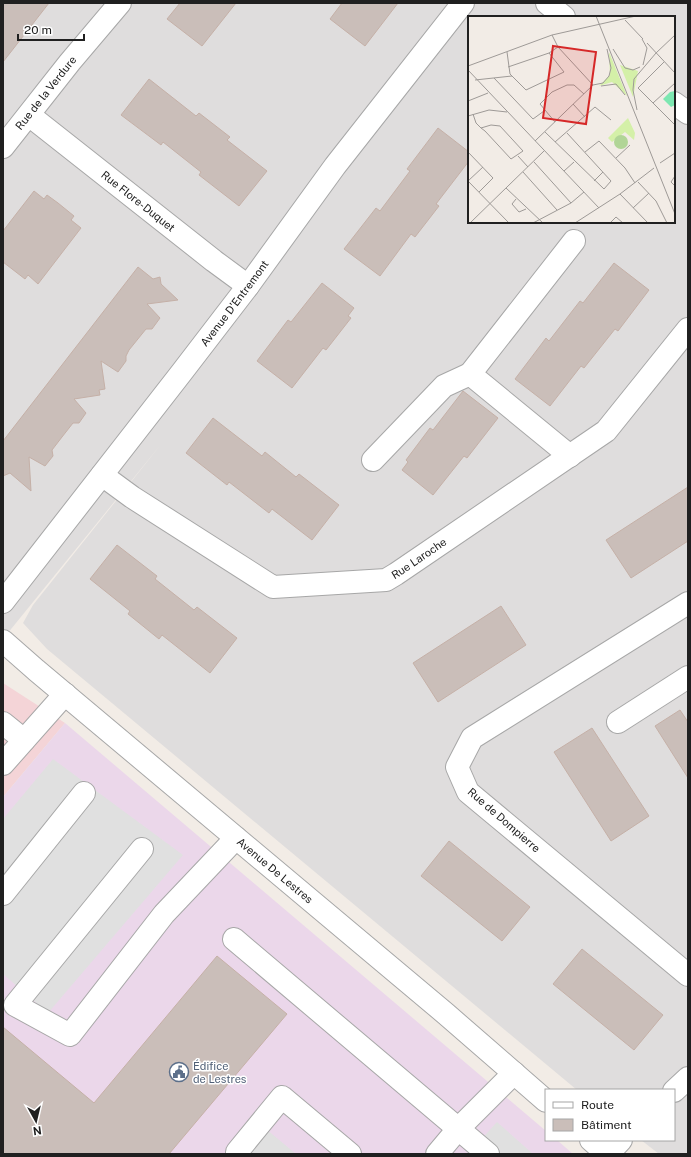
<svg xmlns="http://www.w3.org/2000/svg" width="691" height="1157" font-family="'Public Sans',sans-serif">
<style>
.residential{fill:#dfdddd;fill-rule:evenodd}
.commercial{fill:#f4d4d7}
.industrial{fill:#ebd7ea}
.parking{fill:#e0e0e0}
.building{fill:#cabeb9;stroke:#c5b0a7}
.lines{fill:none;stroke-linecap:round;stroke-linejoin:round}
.minor-casing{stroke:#a7a7a7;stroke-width:24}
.minor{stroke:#fff;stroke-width:22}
.labels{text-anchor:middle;stroke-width:3;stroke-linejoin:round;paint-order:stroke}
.street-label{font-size:11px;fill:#202020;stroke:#fff}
.service-label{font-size:11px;fill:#4e5e75;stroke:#fff;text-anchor:start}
.inset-road{fill:none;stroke:#9e9a97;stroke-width:1}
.view{fill:#d62828;fill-opacity:0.15;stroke:#d62828;stroke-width:2}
.inset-edge{fill:none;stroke:#202020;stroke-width:2}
</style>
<rect width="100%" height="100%" fill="#f2ece6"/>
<!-- residential -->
<path class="residential" d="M3,3H688V1154H659L641,1140H674V1090H577L47,649L23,623L33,605L162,443L3,639ZM469,17H674V222H469Z"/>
<!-- commercial -->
<path class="commercial" d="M3,683L65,723L3,797Z"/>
<!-- industrial -->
<path class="industrial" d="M65,723L546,1131V1140H557L573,1154H3V797Z"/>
<!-- parking -->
<path class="parking" d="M53,759L183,855L48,1013L3,974V819Z
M254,1119L296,1154H224Z
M497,1122L533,1154H468Z"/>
<!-- building -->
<path class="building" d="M3,3H49L3,62Z
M180,3H236L202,46L167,19Z
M342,3H398L365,46L330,19Z
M149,79L196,116L199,113L230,137L227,140L267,171L239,206L199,175L201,172L163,142L161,145L121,115Z
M438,128L469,152V161L436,204L439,206L415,237L411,234L380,276L344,249L376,208L380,211L410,171L407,169Z
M34,191L44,199L47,195L58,203L74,216L71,220L81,228L38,284L28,275L25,279L3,262V231Z
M614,263L649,290L618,331L615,329L584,368L581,366L550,406L515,379L546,338L549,341L580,301L583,303Z
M138,267L153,279L160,277L161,284L178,300L147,304L160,318L152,329H146L129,350L126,356V361L118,372L101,361L105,389L99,390L100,395L74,399L86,413L79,423H73L62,437L52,450L53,456L45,466L29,457L31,491L10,473L3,476V441Z
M322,283L354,308L348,316L351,318L326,350L323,348L292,388L257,361L288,320L291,322Z
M463,391L498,418L467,458L464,456L433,495L402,470L408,462L406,460L430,428L433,430Z
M213,418L262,456L265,452L296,477L299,474L339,505L312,540L272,509L269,513L229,482L227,485L186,453Z
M688,487V541L631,578L606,540Z
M117,545L157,576L155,579L194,610L197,607L237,638L210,673L162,635L159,639L128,614L130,611L90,579Z
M501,606L526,645L438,702L413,663Z
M680,710L688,722V778L655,726Z
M592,728L649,816L611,841L554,752Z
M449,841L530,907L502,941L421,876Z
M582,949L663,1015L634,1050L553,984Z
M217,956L287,1014L169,1154H3V1027L94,1103Z"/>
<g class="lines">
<defs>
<g id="minor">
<path d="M547,3L564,17"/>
<path d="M674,103L688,113"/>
<path id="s1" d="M29,115L214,261L248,286"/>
<path id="s2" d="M3,147L70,62L120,3"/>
<path d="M570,456L470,374L574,241"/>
<path d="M373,460L444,386L470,374"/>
<path id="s3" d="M102,475L132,497L273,587L386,580L396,574L606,431L688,329"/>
<path id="s4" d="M3,602L182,372L248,286L335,166L463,3"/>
<path d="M688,603L472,738L457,767L468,792L688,975"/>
<path id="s5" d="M3,641L36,670L446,1014L546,1101"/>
<path d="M618,722L688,677"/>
<path d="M3,723L24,740"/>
<path d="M3,764L65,694"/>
<path d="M142,849L15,1005L70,1035L164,914L236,838"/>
<path d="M3,894L84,793"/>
<path d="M234,939L488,1154"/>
<path d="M674,1091L688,1078"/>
<path d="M591,1140L607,1154"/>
<path d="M237,1154V1152L282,1097L350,1154"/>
<path d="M437,1154L458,1129L514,1073"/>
<path d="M608,1154L621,1140"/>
</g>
</defs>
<!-- minor casing -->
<use href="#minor" class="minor-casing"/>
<!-- minor -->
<use href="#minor" class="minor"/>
</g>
<!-- icons -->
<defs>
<symbol id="civic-ring" viewBox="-11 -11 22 22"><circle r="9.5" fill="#fff" stroke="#5c6f8a" stroke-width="1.5"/><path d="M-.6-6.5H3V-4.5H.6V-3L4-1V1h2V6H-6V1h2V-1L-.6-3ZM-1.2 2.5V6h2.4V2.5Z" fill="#5c6f8a"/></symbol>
</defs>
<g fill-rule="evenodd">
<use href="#civic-ring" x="168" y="1061" width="22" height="22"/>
</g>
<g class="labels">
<!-- street labels -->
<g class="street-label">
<text dy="4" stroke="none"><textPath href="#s2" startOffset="69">Rue de la Verdure</textPath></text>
<text dy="4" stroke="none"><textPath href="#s1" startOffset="139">Rue Flore-Duquet</textPath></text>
<text dy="4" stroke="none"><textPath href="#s4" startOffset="378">Avenue D'Entremont</textPath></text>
<text dy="4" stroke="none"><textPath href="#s3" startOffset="357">Rue Laroche</textPath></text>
<text transform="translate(504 820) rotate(41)" y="4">Rue de Dompierre</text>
<text dy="4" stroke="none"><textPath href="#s5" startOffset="356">Avenue De Lestres</textPath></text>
</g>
<!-- service labels -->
<g class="service-label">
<text x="193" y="1070">Édifice<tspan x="193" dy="13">de Lestres</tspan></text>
</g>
</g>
<!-- overview -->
<g transform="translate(468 16)">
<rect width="207" height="207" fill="#f2ece6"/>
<path d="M141,36L159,80L144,66L131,70L142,59ZM152,49L170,55L165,81ZM160,102L167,117L166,124L157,116L144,126L140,122Z" fill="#d4f0a8"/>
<path d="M146 126a7 7 0 1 1 14 0a7 7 0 1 1-14 0Z" fill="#b1d597"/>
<path d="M207,75V89L203,91L195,83L202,76Z" fill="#7de7b1"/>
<path class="inset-road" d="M128,0L207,198M157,4L175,23M174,23L179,32L175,49M179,27L207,57M145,33L157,52L165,54L172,51M39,36L42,58L58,74L96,56L81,37M188,37L207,19M196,46L170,72L207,109M0,50L84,19L168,0M40,51L81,37L90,31M0,54L131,192M26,62L65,103L76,95M7,64L44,60M125,69L135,67L141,60L143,52L139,33M133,70L148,68L157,79M0,85L20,77M185,87L207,67M105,88L117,101M169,94L165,74L166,63L188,37M5,98L8,107L13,112L17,115L43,143L55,135L32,110L23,109L13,112M0,100L21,94L39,96M87,106L72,88L84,76L99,69H106L116,78M77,116L136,173L143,165L99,117M67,125L125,69L90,31L84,19M87,126L127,91L143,104M0,136L25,162L11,176M117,136L131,125L157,152L167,167M50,140L60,151M148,142L162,129M66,146L103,187M192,147L207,137M15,151L0,165L41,207M96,155L106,146M55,156L89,194M207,160L203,166L207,170M126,165L135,156M170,166L188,185L199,207M38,172L75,207M152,178L180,207M48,183L44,188L51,196L58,193M165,192L181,177M2,207L76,135M65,207L103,187L116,176M107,207L152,178L186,152M142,207L148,201L155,207"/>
<path class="view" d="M85,30L128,36L118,108L75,102Z"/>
<rect width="207" height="207" class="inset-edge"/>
</g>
<!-- border -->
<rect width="691" height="1157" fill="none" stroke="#202020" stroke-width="8"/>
<!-- legend -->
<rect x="545" y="1089" width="130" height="52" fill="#ffffff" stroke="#a6a6a6"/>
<rect x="553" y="1102" width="20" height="6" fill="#ffffff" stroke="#a6a6a6"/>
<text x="581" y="1109" font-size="12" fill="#202020">Route</text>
<rect x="553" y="1119" width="20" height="12" fill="#cabeb9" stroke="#a6a6a6"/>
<text x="581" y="1129" font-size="12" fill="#202020">Bâtiment</text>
<!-- north arrow -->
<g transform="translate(36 1121) rotate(172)" stroke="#ffffff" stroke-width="3" paint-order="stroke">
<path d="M0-3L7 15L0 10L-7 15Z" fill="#202020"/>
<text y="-6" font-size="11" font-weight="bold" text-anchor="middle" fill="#202020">N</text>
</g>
<!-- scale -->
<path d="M18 34v6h66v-6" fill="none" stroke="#202020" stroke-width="2"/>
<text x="24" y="34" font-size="12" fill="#202020" stroke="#ffffff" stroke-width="3" paint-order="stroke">20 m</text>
</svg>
